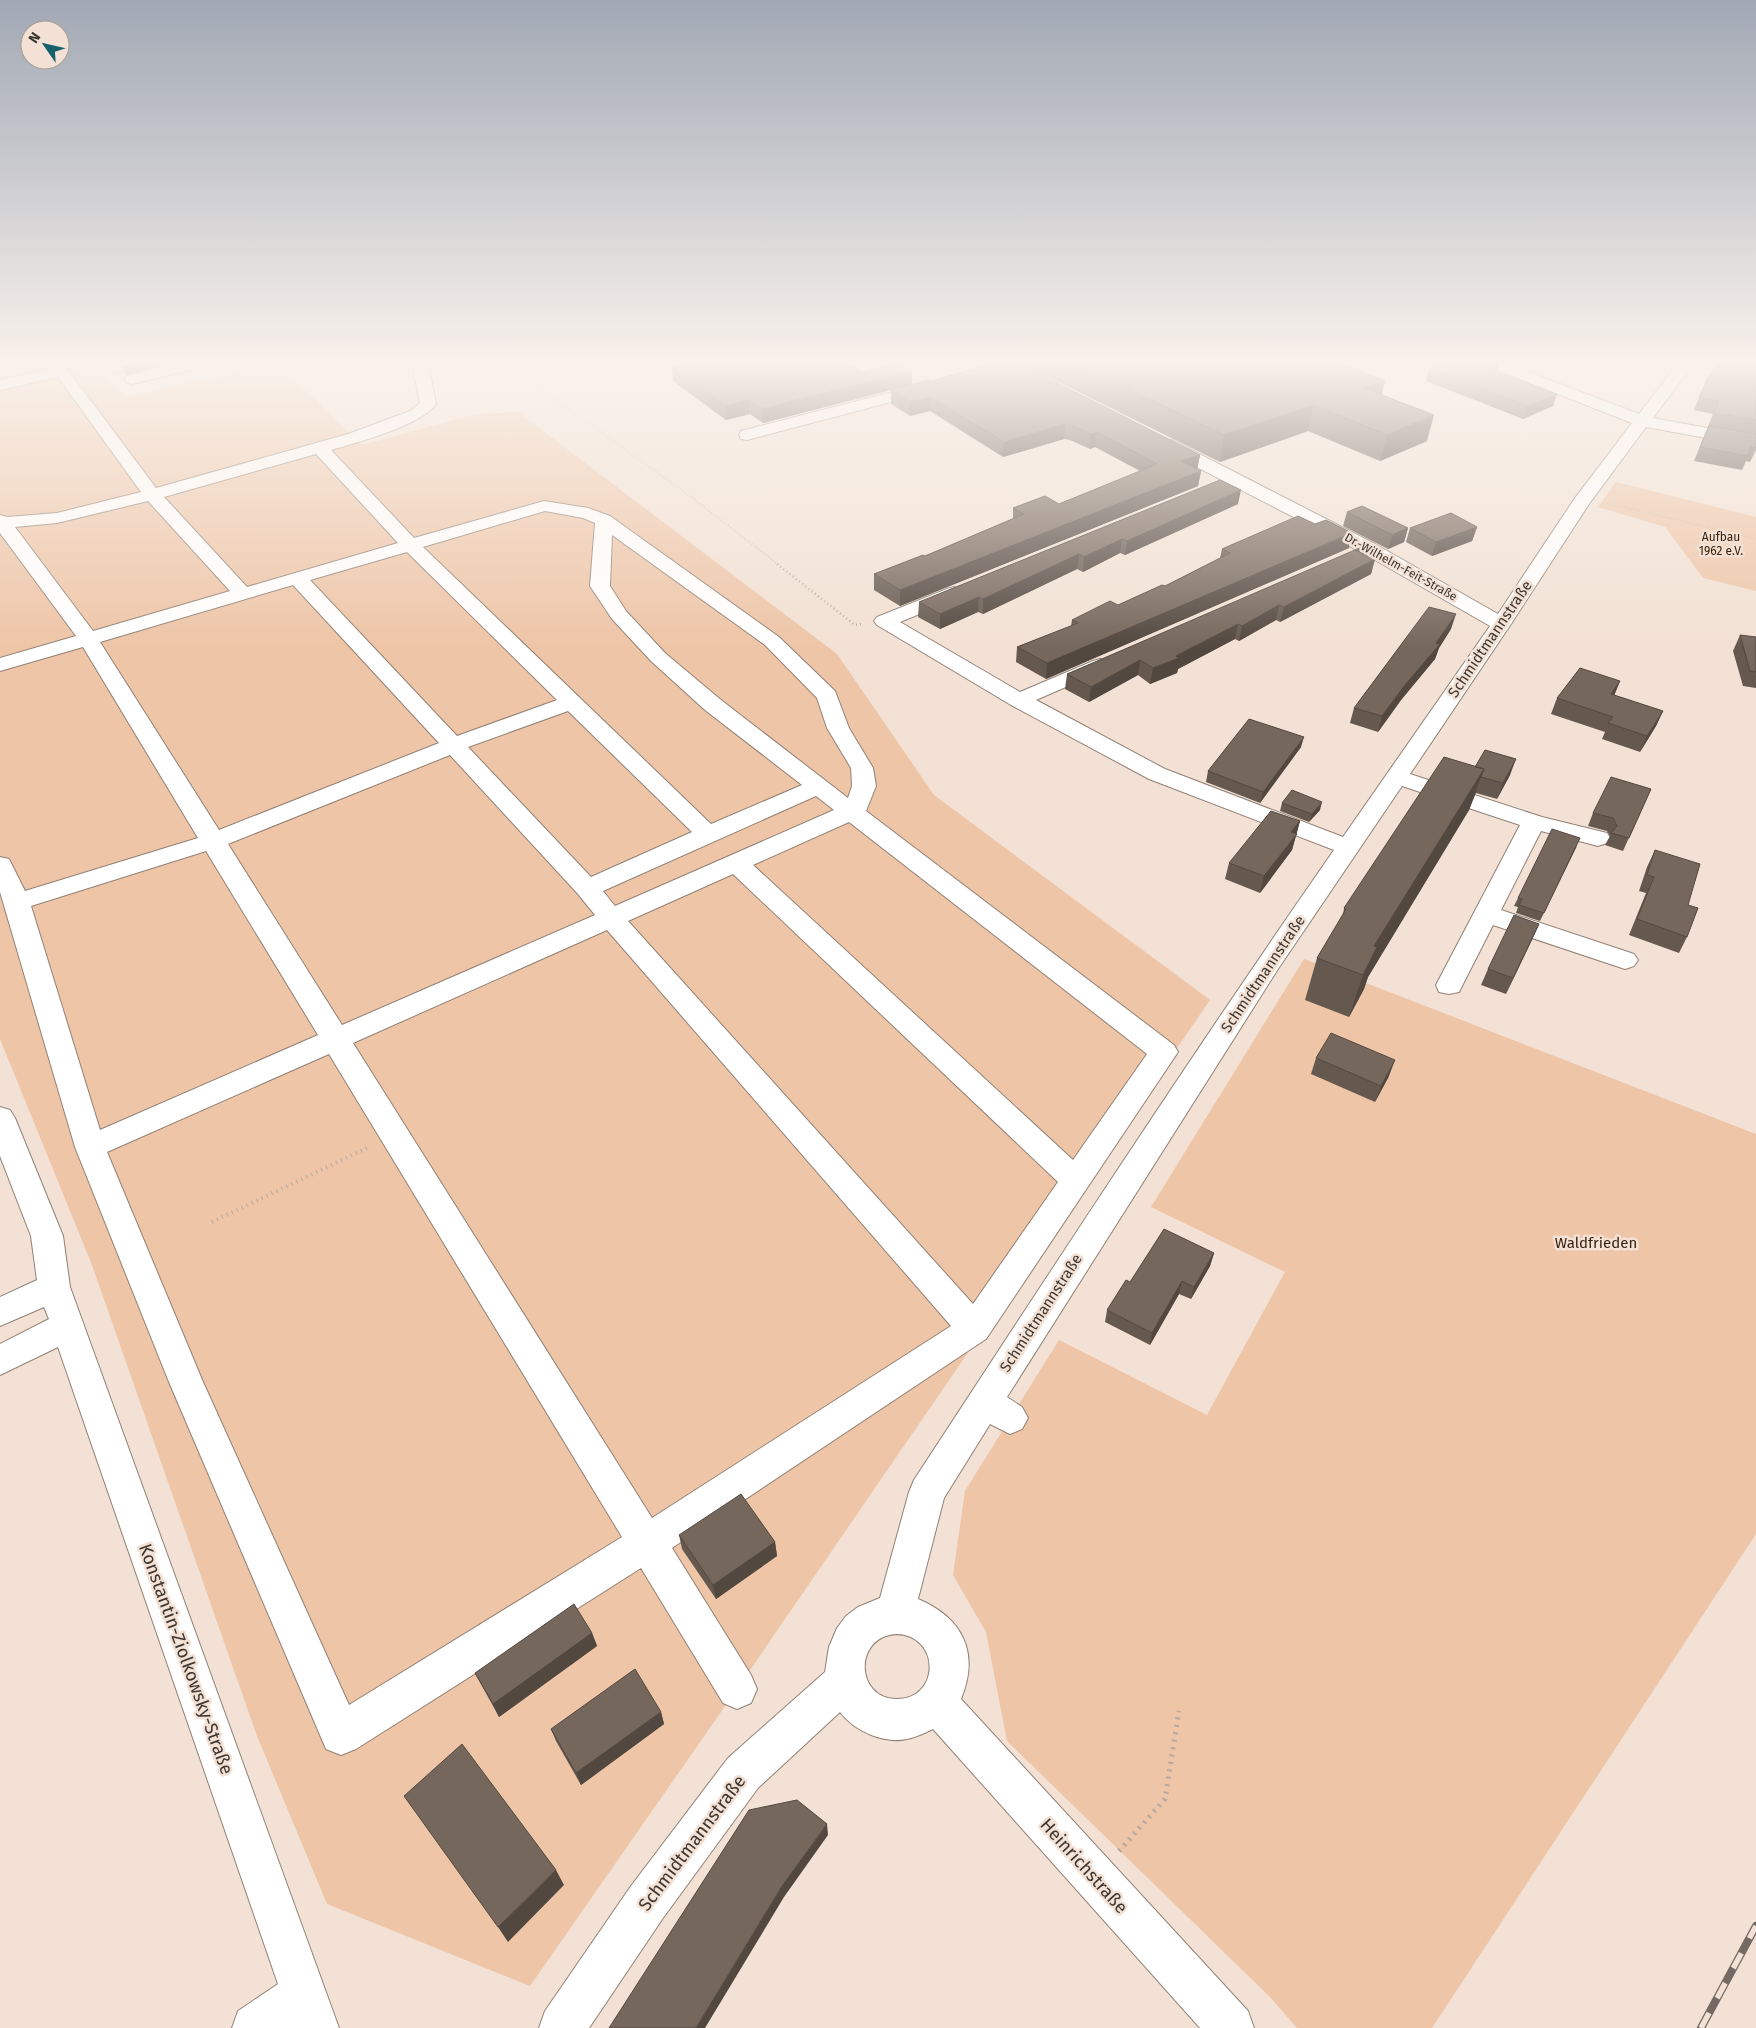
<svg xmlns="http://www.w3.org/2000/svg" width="1756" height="2028" font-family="'Fira Sans',sans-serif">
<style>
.green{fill:#eec5a7}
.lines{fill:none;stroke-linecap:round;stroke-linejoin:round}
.minor-casing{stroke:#918175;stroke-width:2}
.path-far3{stroke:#b7a99f;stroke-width:2;stroke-dasharray:0.5 2.5;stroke-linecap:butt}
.path-far2{stroke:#b7a99f;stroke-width:2.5;stroke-dasharray:1 3;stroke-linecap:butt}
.path-far1{stroke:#b7a99f;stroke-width:4;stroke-dasharray:1 4.5;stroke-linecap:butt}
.path{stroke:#b7a99f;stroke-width:5;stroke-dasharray:2 5.5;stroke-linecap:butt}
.minor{fill:#fff;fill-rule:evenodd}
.rail-casing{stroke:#746a63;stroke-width:8}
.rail{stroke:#f2e1d4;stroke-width:5.5;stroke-dasharray:17;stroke-linecap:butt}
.wall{fill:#65594f}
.shaded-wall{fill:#534840}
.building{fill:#76675c;stroke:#534840}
.labels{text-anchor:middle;stroke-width:5;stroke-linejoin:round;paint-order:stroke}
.far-park-label{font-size:12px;fill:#3c220c;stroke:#f2e1d4}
.far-street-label{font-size:12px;fill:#3c3530;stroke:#f2e1d4}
.street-label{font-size:15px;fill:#3c3530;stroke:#f2e1d4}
.park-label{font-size:15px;fill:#3c220c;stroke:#f2e1d4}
.near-street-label{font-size:18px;fill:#3c3530;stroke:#f2e1d4}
</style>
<rect width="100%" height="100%" fill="#f2e1d4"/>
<!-- green -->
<path class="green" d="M0,363H92L126,397L277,363L362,445L476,414L518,412L837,654L934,795L1210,1000L737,1689L530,1986L327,1904L257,1736L92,1265L0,1039Z
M1616,482L1756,517V591L1703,578L1665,527L1598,507Z
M1304,959L1756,1134V1534L1432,2028H1297L1270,1997L1007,1741L986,1632L953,1575L965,1491L1059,1340L1207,1415L1285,1272L1151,1207Z"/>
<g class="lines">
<defs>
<path id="minor" d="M100,363H153L150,366C136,370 111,378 100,363Z
M181,363H209L206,366L132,384L127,382L124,379L127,376Z
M412,363H428L436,404C422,425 356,443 331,450L414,538L544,501L588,508L610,516L779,637L835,691L849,728L873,768L876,786L866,811L1174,1045L1178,1052L986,1339L672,1548L751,1675L757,1689L751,1703L737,1709L723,1703L641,1568L356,1749L341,1755L326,1749L169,1382L75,1147L0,892V857L9,859L25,891L198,838L83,647L0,671V658L76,636L0,533V515L7,517L57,513L141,492L58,377L0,390V380L62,367L67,369L156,488L348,434L410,411L420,403ZM316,454L398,543L247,587L164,497ZM148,501L230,591L93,631L15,527L57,523ZM545,511L583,518L595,523L590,586L612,619L651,661L705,710L802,785L711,824L423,547ZM612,535L765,645L817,698L827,728L851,768L852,786L848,798L721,700L665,653L626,611L610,586ZM407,552L557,700L457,736L310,580ZM293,585L439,743L219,830L100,642ZM568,711L692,832L591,877L468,747ZM450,755L578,894L595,915L342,1025L228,844ZM816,796L834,810L615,906L603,891ZM849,822L1147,1054L1073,1160L753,865ZM206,851L318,1035L100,1130L31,906ZM733,874L1058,1182L973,1304L628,921ZM607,930L951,1326L652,1518L353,1043ZM329,1054L622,1537L349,1705L203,1382L107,1152Z
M1483,363H1505L1639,414L1678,363H1694L1653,418L1756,437V447L1646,427L1589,504L1511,624L1410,774L1542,817L1607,833L1610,838L1607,843L1598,846L1541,831L1501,910L1634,954L1638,960L1634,966L1625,969L1493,925L1459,992L1449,994L1439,992L1436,985L1520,825L1402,786L1278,969L1007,1397L1022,1407L1028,1418L1022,1429L1010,1434L990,1424L944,1498L918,1599C963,1618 980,1653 961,1699L1248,2011L1254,2028H1200L933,1729C925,1733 916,1737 907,1739C884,1744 854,1731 840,1712L758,1788L663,1918L589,2028H539L545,2011L631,1886L728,1758L825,1672L829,1647L837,1628L846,1616L858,1607L880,1598L909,1492L914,1480C1052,1269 1190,1057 1334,850L1149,779L1011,705L877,625L874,621L877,617L947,589L954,587L961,589L964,593L961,597L900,622L1020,692L1093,661L1100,659L1107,661L1110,665L1107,669L1036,700L1165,769L1343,837L1490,626L1361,552L1160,448L1158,444L1160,440H1172L1375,544L1498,614L1575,498L1632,423L1486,366ZM897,1634C941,1636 940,1699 897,1699C855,1699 853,1636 897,1634Z
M927,383L933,385L935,388L933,391L747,440L741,439L739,435L741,431Z
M0,1107L10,1110L15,1118L63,1236L70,1287L339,2028H232L238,2011L278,1984L58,1347L0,1375V1344L49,1319L44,1307L0,1326V1297L37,1280L31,1236L0,1156Z"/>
</defs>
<!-- minor casing -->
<use href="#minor" class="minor-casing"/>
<!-- path-far3 -->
<path class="path-far3" d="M505,363L691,497L779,565
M1607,503L1756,539"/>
<!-- path-far2 -->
<path class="path-far2" d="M777,564L855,625L862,624"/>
<!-- path-far1 -->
<path class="path-far1" d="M212,1222L369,1147"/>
<!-- path -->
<path class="path" d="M1119,1851L1165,1799L1179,1711"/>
<!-- minor -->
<use href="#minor" class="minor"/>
<defs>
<path id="rail" d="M1701,2028L1756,1926"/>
</defs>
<!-- rail casing -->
<use href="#rail" class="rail-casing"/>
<!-- rail -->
<use href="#rail" class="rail"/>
</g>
<!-- wall -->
<path class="wall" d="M1029,363H1343L1382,394L1427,441L1380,461L1308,431L1220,462L1028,367Z
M1426,363H1493L1497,371L1553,406L1523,419L1426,381L1429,368L1434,366Z
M1717,363H1756V450L1750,462L1746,461L1742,470L1694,461L1713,414L1694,410L1706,380L1715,368Z
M672,367L863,372L912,384L931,381L1200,455L1197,469L1201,471L1198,486L900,606L874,590V574L925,556L1013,519V508L1059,504L1140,471L1095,447L1090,449L1070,440L1064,439L1003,457L930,411L910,416L891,404V390L763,423L750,414L726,420L673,381Z
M1220,480L1238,504L1125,555L1120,553L1083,572L1077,569L983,614L978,612L940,629L918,617L919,602Z
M1347,512L1408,528L1404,542L1388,549L1343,526Z
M1477,527L1472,541L1432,556L1406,542L1410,528Z
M1349,548L1046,679L1016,662L1017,647L1071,626L1072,620L1118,605L1165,586L1220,558L1222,549Z
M1368,556L1375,559L1371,574L1280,622L1276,620L1239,641L1235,639L1178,669L1177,673L1150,684L1138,675L1089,702L1065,689L1067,674Z
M1451,629L1439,648L1435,659L1401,700L1378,732L1350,723L1354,708Z
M1740,635L1756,637V688L1743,686L1733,651Z
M1620,681L1614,695L1663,711L1656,726L1640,752L1602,739L1605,732L1551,714L1557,698Z
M1301,747L1260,803L1206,782L1208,771Z
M1475,767L1510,775L1497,799L1476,793L1469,810L1368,977L1364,989L1349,1017L1305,1000L1317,958L1343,915L1344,908Z
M1651,789L1623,851L1605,845L1610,836L1607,831L1588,826L1593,813Z
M1282,803L1320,810L1309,822L1280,811Z
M1300,821L1292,850L1260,893L1225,879L1229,863Z
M1577,846L1540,921L1516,913L1518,907L1514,906L1518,898Z
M1655,850L1688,905L1687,937L1679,953L1629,935L1646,893L1639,891L1647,867Z
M1539,924L1506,994L1481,985L1488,969Z
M1316,1058L1389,1076L1375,1102L1311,1074Z
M1214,1253L1210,1266L1191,1299L1179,1294L1150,1345L1105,1322L1107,1310L1130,1282Z
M679,1535L775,1542L777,1556L716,1599L682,1549Z
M592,1633L597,1646L499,1717L475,1673Z
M661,1712L664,1724L581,1785L556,1741L551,1729Z"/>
<!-- shaded-wall -->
<path class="shaded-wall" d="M144,363H173L126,375L123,368Z
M1499,365L1495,378L1490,368Z
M912,371V384L875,394V381Z
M875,380V394L763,423L762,409Z
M1385,381L1379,406L1364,388Z
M1557,394L1553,406L1523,419L1527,406Z
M930,397V411L910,416V402Z
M749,400L750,414L726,420L725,406Z
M1314,405L1308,431L1220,462L1224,435Z
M1434,415L1427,441L1380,461L1387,435Z
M1065,424L1064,439L1003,457L1004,442Z
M1097,432L1095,447L1090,449L1091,434Z
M1200,455L1197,470L1181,461Z
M1201,471L1198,486L900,606V590Z
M1241,490L1238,504L1125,555L1127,541Z
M1477,527L1472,541L1432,556L1436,542Z
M1408,528L1404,542L1388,549L1392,535Z
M1352,533L1349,548L1046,679L1047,663Z
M1122,539L1120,553L1083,572L1084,557Z
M1371,543L1368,558L1355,550Z
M1079,554L1077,569L983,614V599Z
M1375,559L1371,574L1280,622L1284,607Z
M979,597L978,612L940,629V614Z
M1279,605L1276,620L1239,641L1242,626Z
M1456,614L1451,629L1439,648L1435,659L1401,700L1378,732L1382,716L1436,643Z
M1238,624L1235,639L1178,669L1177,673L1150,684L1153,668Z
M1140,660L1138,675L1089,702L1091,687Z
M1620,681L1614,696L1611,694Z
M1663,711L1656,726L1640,752L1647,736Z
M1304,737L1301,747L1260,803L1263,792Z
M1516,759L1510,775L1497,799L1503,783Z
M1484,769L1469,810L1368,977L1364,989L1349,1017L1363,975L1374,946Z
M1322,802L1320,810L1309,822L1312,814Z
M1300,821L1292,850L1260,893L1264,876L1291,832Z
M1539,924L1532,940L1506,994L1513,978Z
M1395,1060L1389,1076L1375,1102L1381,1086Z
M1214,1253L1210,1266L1191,1299L1194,1287Z
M1182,1281L1179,1294L1150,1345L1152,1333Z
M775,1542L777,1556L716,1599L713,1585Z
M592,1633L597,1646L499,1717L493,1704Z
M661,1712L664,1724L581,1785L576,1773Z
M827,1824L828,1835L784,1897L705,2028H696L782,1886Z
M556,1870L564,1885L508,1942L498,1927Z"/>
<!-- building -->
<path class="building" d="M140,363H144L123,368L122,367Z
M689,363H847L875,380L762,409L749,400L725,406L672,367Z
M899,363L912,371L875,381L874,380H875L863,372Z
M995,363H1018L1200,455L1181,461L1201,471L900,590L874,574L923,555L925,556L1024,514L1013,508L1045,496L1059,504L1157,464L1097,432L1091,434L1071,425L1065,424L1004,442L930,397L910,402L891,390L928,380L931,381Z
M1074,363H1343L1385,381L1364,388L1434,415L1387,435L1314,405L1224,435Z
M1442,363H1493L1499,365L1490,368L1557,394L1527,406L1429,368Z
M1719,363H1756V420L1714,413L1719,401L1699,397L1708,381L1706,380Z
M1709,426L1756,434V448L1751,447L1748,456L1700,447Z
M1220,480L1241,490L1127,541L1122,539L1084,557L1079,554L983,599L979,597L940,614L919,602Z
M1362,506L1408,528L1392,535L1347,512Z
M1451,513L1477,527L1436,542L1410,528Z
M1298,516L1315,524L1326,520L1352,533L1047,663L1017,647L1078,623L1072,620L1110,601L1118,605L1162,585L1165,586L1230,553L1222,549Z
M1371,543L1355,550L1375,559L1284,607L1279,605L1242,626L1238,624L1176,656L1179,658L1153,668L1140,660L1091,687L1067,674Z
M1429,607L1456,614L1436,643L1440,644L1405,685L1382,716L1354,708Z
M1740,635L1756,637V672L1750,671Z
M1580,668L1620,681L1611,694L1663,711L1647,736L1608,723L1613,717L1557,698Z
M1249,719L1304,737L1263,792L1208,771Z
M1485,750L1516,759L1503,783L1481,777L1484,769L1475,767Z
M1444,757L1484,769L1374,946L1377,947L1363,975L1317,958L1346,909L1344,908Z
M1611,777L1651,789L1629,838L1611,833L1617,826L1613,818L1593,813Z
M1292,790L1322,802L1312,814L1282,803Z
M1271,811L1300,821L1291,832L1297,834L1264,876L1229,863Z
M1552,829L1580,838L1544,913L1519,905L1522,899L1518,898Z
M1655,850L1700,864L1688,905L1698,908L1687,937L1637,919L1654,877L1647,875Z
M1514,915L1539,924L1513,978L1488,969Z
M1331,1033L1395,1060L1381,1086L1316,1058Z
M1164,1229L1214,1253L1194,1287L1182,1281L1152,1333L1107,1310L1126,1280L1130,1282Z
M741,1494L775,1542L713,1585L679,1535Z
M574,1604L592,1633L493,1704L475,1673Z
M635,1669L661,1712L576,1773L551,1729Z
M462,1744L556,1870L498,1927L404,1796Z
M797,1800L827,1824L782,1886L696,2028H609L749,1810Z"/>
<!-- sky -->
<linearGradient id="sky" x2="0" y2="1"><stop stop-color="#a1a8b4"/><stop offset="0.56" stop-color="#f9f2ec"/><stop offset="1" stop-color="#f9f2ec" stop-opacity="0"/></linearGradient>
<rect width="1756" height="647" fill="url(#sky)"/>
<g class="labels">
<!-- far-park labels -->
<g class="far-park-label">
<text x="1721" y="541">Aufbau<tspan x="1721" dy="14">1962 e.V.</tspan></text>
</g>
<!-- far-street labels -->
<g class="far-street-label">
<text transform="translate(1401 567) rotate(29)" y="4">Dr.-Wilhelm-Feit-Straße</text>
</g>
<!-- street labels -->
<g class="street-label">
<text transform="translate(1490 639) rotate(-56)" y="5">Schmidtmannstraße</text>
<text transform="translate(1263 974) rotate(-56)" y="5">Schmidtmannstraße</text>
<text transform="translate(1041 1313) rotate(-57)" y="5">Schmidtmannstraße</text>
</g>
<!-- park labels -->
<g class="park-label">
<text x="1596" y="1248">Waldfrieden</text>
</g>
<!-- near-street labels -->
<g class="near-street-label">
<text transform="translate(186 1659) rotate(70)" y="6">Konstantin-Ziolkowsky-Straße</text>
<text transform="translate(692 1843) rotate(-53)" y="6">Schmidtmannstraße</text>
<text transform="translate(1084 1866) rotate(48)" y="6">Heinrichstraße</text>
</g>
</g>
<!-- north arrow -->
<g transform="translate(45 45) rotate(304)"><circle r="24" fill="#f2e1d4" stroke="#a99c92"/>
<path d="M0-4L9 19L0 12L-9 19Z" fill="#15626c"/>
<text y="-8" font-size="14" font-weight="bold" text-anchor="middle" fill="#3c3530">N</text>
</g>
</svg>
